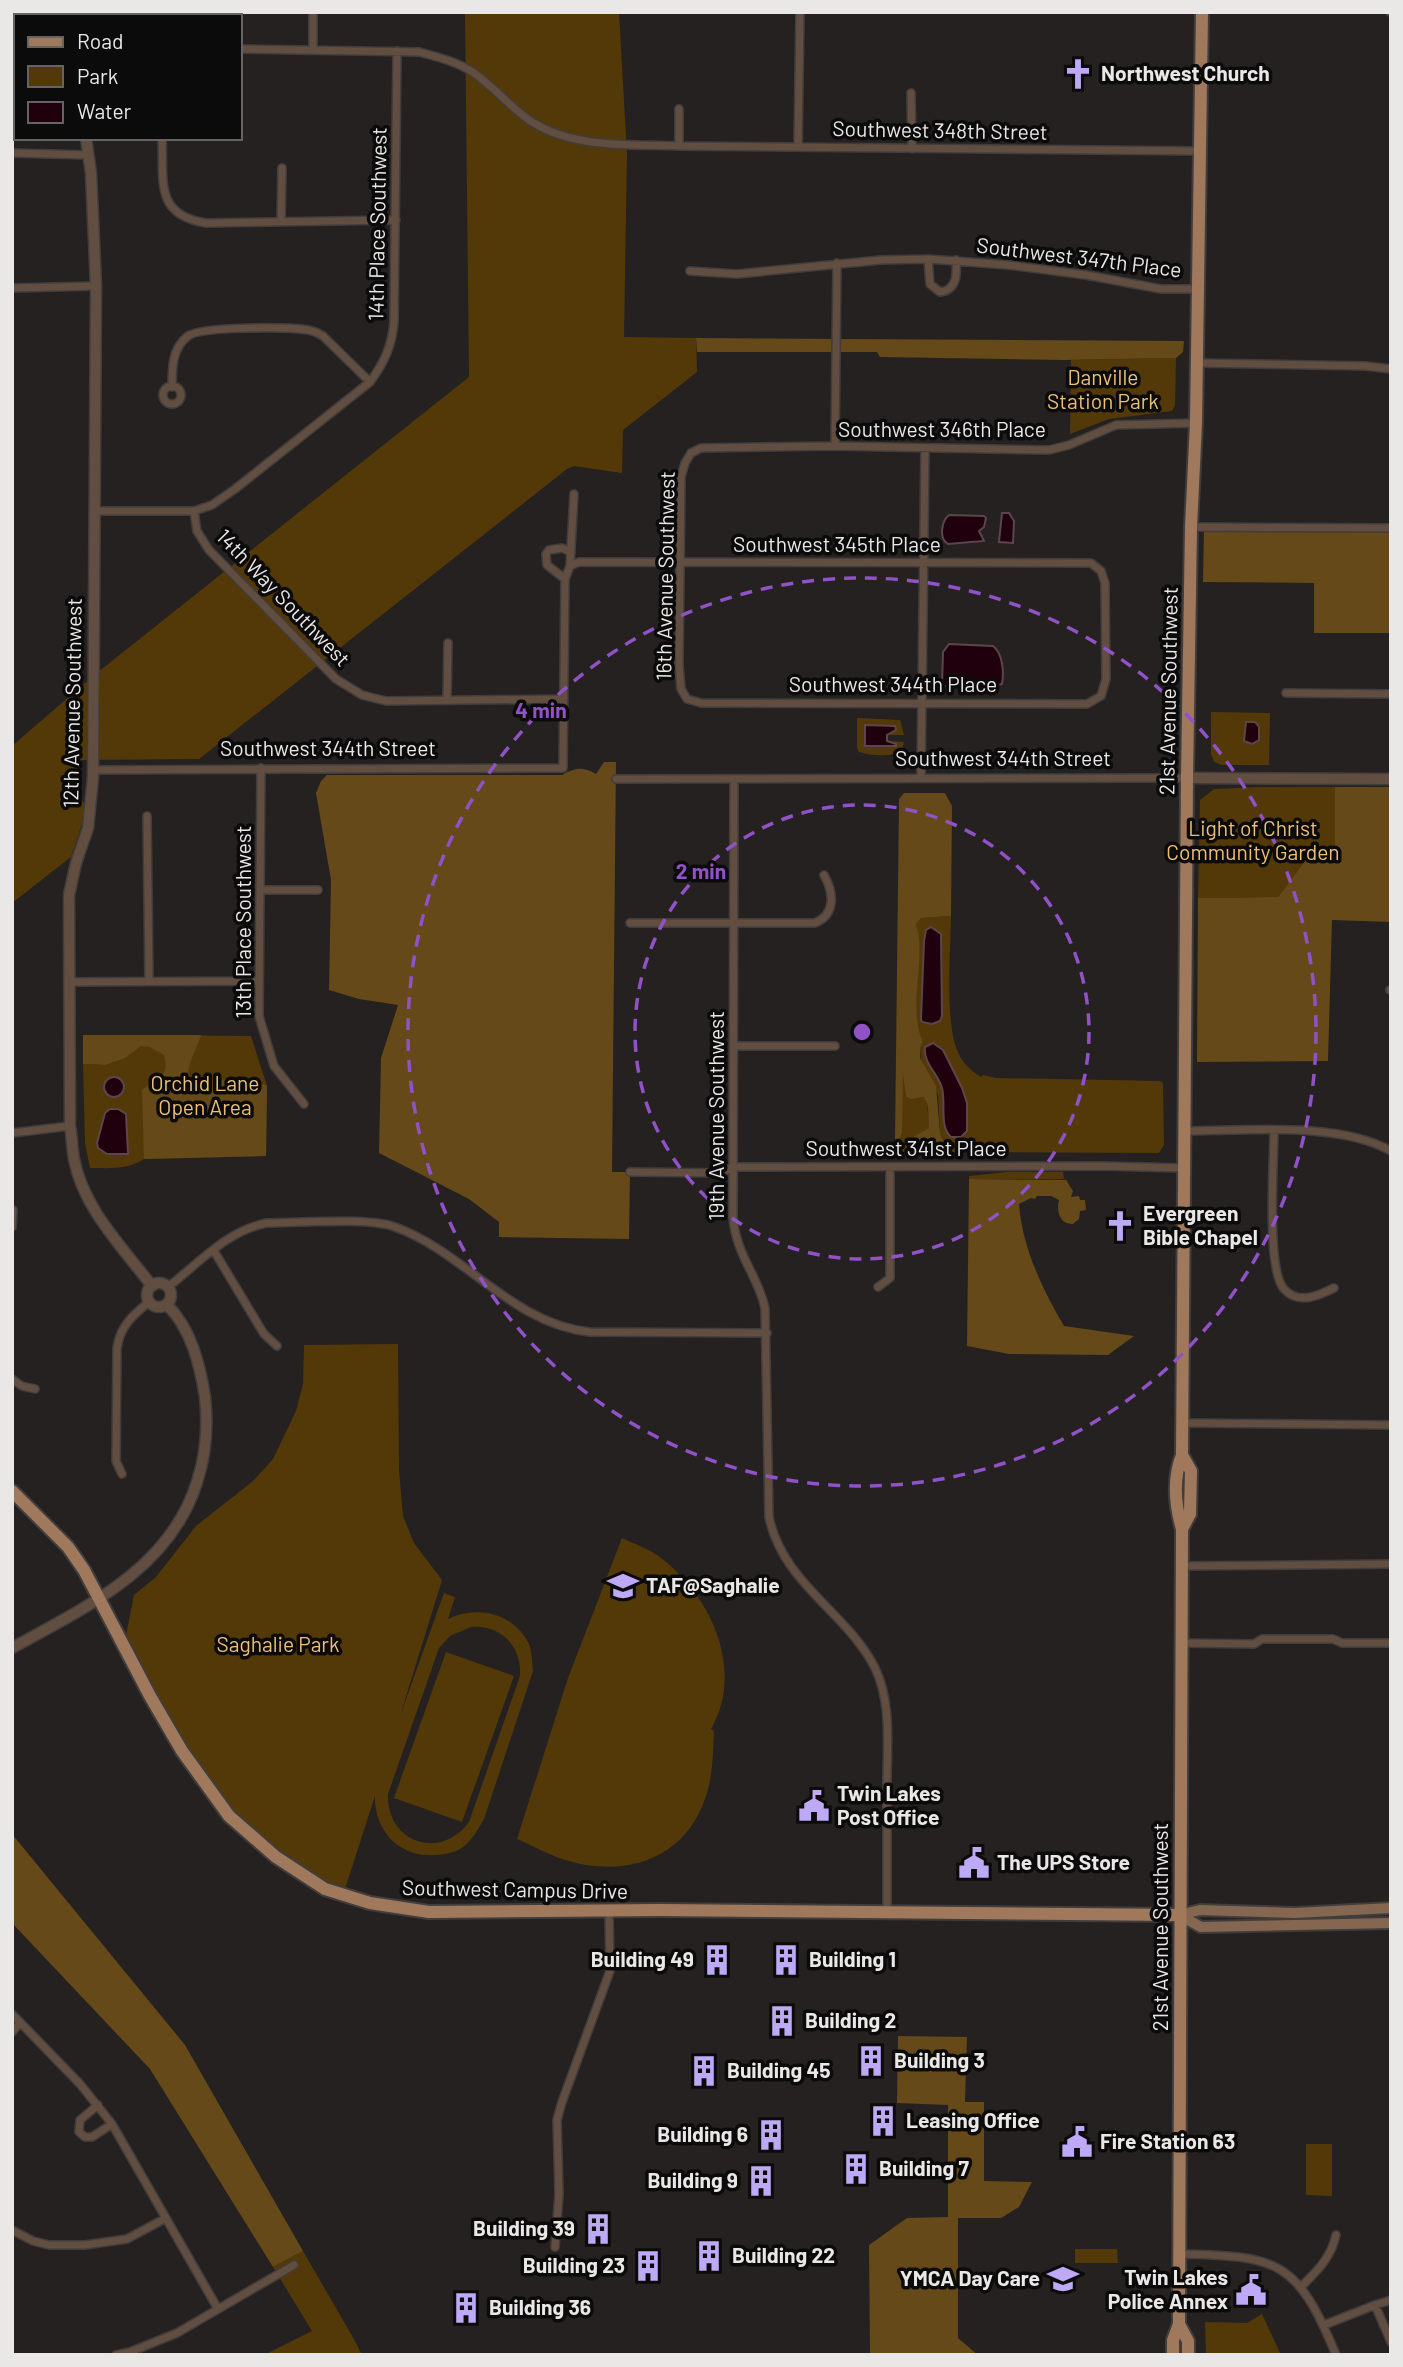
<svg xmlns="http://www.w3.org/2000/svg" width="1403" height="2367" font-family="Barlow,sans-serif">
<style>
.green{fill:#543908;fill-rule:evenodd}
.forest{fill:#654918}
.water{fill:#20000c;stroke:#5d454e;stroke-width:2}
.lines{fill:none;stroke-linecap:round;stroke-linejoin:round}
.minor-casing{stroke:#403d3c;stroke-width:10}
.tertiary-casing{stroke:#403d3c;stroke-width:13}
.secondary-casing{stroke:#403d3c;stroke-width:14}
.primary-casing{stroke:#403d3c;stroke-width:16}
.minor{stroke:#614e41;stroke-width:7}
.tertiary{stroke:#614e41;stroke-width:10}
.secondary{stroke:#856751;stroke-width:10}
.primary{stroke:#a0795d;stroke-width:12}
.ring{fill:none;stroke:#9151c7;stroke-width:3.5;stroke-dasharray:12 9}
.labels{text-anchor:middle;stroke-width:7;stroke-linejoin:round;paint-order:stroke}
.poi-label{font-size:21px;font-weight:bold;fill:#eae7e7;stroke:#0c0b0b;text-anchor:start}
.street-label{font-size:21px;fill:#eae7e7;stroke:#0c0b0b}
.park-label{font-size:21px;fill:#eebf77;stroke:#0c0b0b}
.centre{fill:#9151c7;stroke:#0c0b0b;stroke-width:3.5}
.ring-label{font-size:21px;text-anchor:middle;font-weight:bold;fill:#9151c7;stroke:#0c0b0b;stroke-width:7;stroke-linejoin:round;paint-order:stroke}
</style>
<rect width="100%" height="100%" fill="#242120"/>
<!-- green -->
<path class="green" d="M465,12H619L627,154L624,337L696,338L697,372L623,430L622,473L574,466L567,469L199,759L80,760L79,797L85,804L82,824L71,857L12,903V746L93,676L469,377Z
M1176,358L1175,405L1172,411L1109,419L1070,434L1071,360Z
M1211,712L1270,713L1269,765H1222L1214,762L1211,754Z
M857,718L900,720L904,735H887V741L904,742L902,751C891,757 871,756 859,752L857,748Z
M1259,787H1335V857H1308L1278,897L1198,898L1200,800L1214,789Z
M951,916C951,950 943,1030 961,1058C966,1066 973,1072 981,1077L983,1075L996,1078L1160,1081L1163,1083L1164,1145L1159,1153L948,1152L940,1133L938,1095L921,1061L920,1049L923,1042C907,1015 925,955 916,924L921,918Z
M141,1035L251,1036L267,1086L266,1156L144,1159C127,1170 110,1168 90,1168L85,1143L83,1064L104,1065Z
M902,1067L906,1097L911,1099L923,1097L927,1101L929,1128L913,1138L916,1142L917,1151L928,1156H895V1139L900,1138L902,1133Z
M1007,1172H1063L1064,1179H969V1176Z
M398,1344L399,1470L403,1516L414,1543L442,1580L400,1716L444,1593L455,1597L448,1619C477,1605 514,1613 529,1644C532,1652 532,1662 533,1671L484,1819C478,1829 471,1843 460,1849C453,1853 441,1855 433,1855C398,1857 374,1829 375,1796L343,1895L325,1889L229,1816L182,1751L124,1646L134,1595L156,1577L196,1526L253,1481L273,1459L296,1411L303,1384L304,1345ZM471,1627C501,1625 522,1646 520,1676L469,1822C441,1861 386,1843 388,1794L439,1648L450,1636Z
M622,1538C634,1544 650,1549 661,1558C711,1596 745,1670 711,1729L714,1731C713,1753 713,1775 706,1796C685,1861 623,1879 562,1859C547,1854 532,1845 517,1839L568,1678Z
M446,1652L514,1676L462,1822L394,1798Z
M1306,2144H1332V2196L1306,2195Z
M1075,2249H1117L1118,2263H1075Z
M303,2251L355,2341L362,2355H264L312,2331L273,2267Z
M1262,2314L1281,2355H1206L1205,2322L1247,2323Z"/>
<!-- forest -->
<path class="forest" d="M696,338L1184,341L1183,352L1176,358L1064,360L880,357L877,352H697Z
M1204,527L1391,528V633H1314V583L1203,582Z
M604,762H616L612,1172H630L629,1239L499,1237V1222L469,1199L379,1153L381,1058L398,1005L359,999L329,990L331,880L316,793L321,781L327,775H562C575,768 582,766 596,774Z
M1335,787H1391V922L1332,920L1328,1061L1197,1062L1198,898L1278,897L1308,857H1335Z
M904,793H945L952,806L951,916L921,918L916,924C927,955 907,1010 923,1042L920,1049V1058L936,1086L940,1133L948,1152L942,1155L917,1151L916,1142L913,1137L929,1128C927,1119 931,1104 923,1097L911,1099L906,1097L903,1076L902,1133L900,1138L895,1139L899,799Z
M83,1035H201C197,1049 189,1060 188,1074L195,1080L253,1079L267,1086L266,1156L144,1159L142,1090C158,1076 170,1078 164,1055L150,1047L141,1046L125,1058L105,1065L83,1064Z
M969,1179L1066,1180L1073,1191L1071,1197L1079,1196L1080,1200H1085L1086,1210L1080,1211L1079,1219L1073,1224C1060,1225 1056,1211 1059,1200L1051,1196H1037L1035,1199L1031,1198L1019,1204C1022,1246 1042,1289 1064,1326L1134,1336L1108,1355L1009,1354L967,1346Z
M12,1834L185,2045L303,2251L273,2267L150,2069L12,1923Z
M898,2036L967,2037L965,2102H984V2181L1032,2182L1019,2207L1001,2218H958V2338L978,2355H870L869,2245L907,2218L948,2217V2105L897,2103Z"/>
<!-- water -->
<path class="water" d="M1002,513H1009L1014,521L1013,543L999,542Z
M949,515L984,516L986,518L984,527L979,531L984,541L948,544C939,539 941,521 949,515Z
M949,644L993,646C1003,653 1004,673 1002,684L994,686H944L942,684L943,652Z
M1246,722H1255L1259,727V740L1252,744L1244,741Z
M865,725L895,726L896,730L887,735V741L896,744V746H865Z
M931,927L941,934L942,1016L940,1021L932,1024L922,1022L921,1019L924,941L926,930Z
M933,1043L943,1050L962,1088L967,1103V1131L961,1137H951C939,1127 946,1103 942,1088C938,1073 923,1064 925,1047Z
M104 1087a10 10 0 1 1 20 0a10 10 0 1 1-20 0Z
M110,1109H118L126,1114L128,1154H107L98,1148L97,1143L105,1113Z"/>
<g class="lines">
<defs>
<path id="minor" d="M1390,12H1391
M313,48V12
M240,49L419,52C438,57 458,62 474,73C495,88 511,108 532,122C575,149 631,144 679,146L1201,151
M911,93L912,149
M162,138C164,181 154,215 206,223L396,220
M679,146V109
M798,147L800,12
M12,153L89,155
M281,222L282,168
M928,259L930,284L940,292C957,290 957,275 956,260
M690,271L737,274L881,260L928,259L1008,265L1086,275L1161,289H1198
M12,288L96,286
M1197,363L1366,366L1391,369
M163 395a9 9 0 1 1 18 0a9 9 0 1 1-18 0Z
M172,387C172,368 172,348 188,336C202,326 289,327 308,330C314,331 318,333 323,336L370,382
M835,446L837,263
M96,511H194L212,505L235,489L370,382C384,363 392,346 394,322L397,51
M194,511L197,531L209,550L336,679L362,695L386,701L564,699
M1191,527L1391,528
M570,566L579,562C749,561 920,563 1091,563L1101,571L1105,583L1106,679L1101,696L1087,704L701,703L687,699L681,689L679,665L681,477L685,463L691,453L701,448L835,446L1049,450L1069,445L1116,425L1196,423
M565,579L547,565L546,554L549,550L562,548L571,552
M1286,693L1391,694
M447,699L448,643
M261,768L259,1016L274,1066L304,1104
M93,770L563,768L565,579L570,566L574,494
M921,778L925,448
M616,779L1187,778
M734,779L733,1217C736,1256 758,1275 765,1308L769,1517C783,1584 846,1611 875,1668C892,1703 887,1746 887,1784C887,1827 887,1870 887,1913
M147,816L149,981
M260,890H318
M630,923H815C836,914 834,893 824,875
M70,982L259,981
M1390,990H1391
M735,1046H835
M1184,1131C1244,1131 1339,1121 1391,1151
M1274,1131C1274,1161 1266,1269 1284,1289C1298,1305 1318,1296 1334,1288
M12,1133L70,1126
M630,1172L722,1173L732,1167L1101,1166L1184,1168
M12,1227L13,1210
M214,1251L264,1334L277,1346
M168,1287C199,1263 228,1230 267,1223C299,1223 368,1217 395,1227C465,1252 512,1324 590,1332L767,1333
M878,1287L890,1278V1168
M12,1379L22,1386L35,1389
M1182,1423L1391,1425
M122,1474L116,1461L117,1348C120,1326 133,1315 149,1302
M1182,1566L1391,1564
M1182,1643L1254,1644L1262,1639H1333L1342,1643H1391
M12,2014L80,2084L112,2124L218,2309
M12,2032L20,2023
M98,2105L80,2120L79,2132L85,2137H92L112,2124
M12,2230L33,2241L49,2245H85L127,2239L166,2218
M555,2247L559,2194L557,2120L562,2102L610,1971L609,1912
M1180,2254C1278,2256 1297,2260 1336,2355
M1301,2287C1317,2271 1331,2258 1336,2235
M1375,2305L1391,2342
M1324,2325L1375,2305L1391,2300
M116,2355L130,2352L177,2333L294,2265"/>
<path id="tertiary" d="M65,12V16
M86,138L91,173L96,286L93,777L88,828L76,863L69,895L70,1126C72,1137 72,1148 74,1159C83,1208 123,1248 152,1286
M1187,778L1391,779
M147 1295a12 12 0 1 1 24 0a12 12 0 1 1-24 0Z
M12,1648C86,1607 170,1569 197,1482C206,1455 208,1425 205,1397C200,1365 191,1328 167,1305"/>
<path id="secondary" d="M1179,1915L1201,1927L1391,1923
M1179,1915L1200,1910L1295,1913L1391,1908"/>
<path id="primary" d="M1182,1455L1191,1471L1190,1514L1182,1529C1175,1505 1173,1478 1182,1455L1187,778L1191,527L1196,423L1202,12
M12,1491L68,1547L84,1570L150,1696L182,1751L229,1816L276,1857L325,1889L370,1903L429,1912L660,1910L1179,1915
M1179,2324L1182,1529
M1173,2355V2340L1179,2324L1188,2341V2355"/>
</defs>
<!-- minor casing -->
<use href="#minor" class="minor-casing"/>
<!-- tertiary casing -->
<use href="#tertiary" class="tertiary-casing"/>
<!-- secondary casing -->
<use href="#secondary" class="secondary-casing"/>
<!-- primary casing -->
<use href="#primary" class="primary-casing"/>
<!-- minor -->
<use href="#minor" class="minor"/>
<!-- tertiary -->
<use href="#tertiary" class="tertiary"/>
<!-- secondary -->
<use href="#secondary" class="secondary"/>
<!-- primary -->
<use href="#primary" class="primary"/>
</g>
<!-- distance rings -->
<g class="ring">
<circle cx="862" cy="1032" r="227"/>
<circle cx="862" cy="1032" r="454"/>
</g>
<!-- icons -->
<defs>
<symbol id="church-bare" viewBox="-9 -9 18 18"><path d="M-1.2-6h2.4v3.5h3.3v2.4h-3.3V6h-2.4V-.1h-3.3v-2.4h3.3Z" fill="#bda9f5" stroke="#0c0b0b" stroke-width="2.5" paint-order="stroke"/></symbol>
<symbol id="school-bare" viewBox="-9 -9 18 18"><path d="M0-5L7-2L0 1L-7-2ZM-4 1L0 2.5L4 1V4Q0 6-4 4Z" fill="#bda9f5" stroke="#0c0b0b" stroke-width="2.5" paint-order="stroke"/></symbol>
<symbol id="civic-bare" viewBox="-9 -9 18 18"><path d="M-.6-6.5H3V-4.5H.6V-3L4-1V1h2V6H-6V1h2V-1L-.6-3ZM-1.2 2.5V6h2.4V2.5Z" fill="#bda9f5" stroke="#0c0b0b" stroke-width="2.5" paint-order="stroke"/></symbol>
<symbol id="building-bare" viewBox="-9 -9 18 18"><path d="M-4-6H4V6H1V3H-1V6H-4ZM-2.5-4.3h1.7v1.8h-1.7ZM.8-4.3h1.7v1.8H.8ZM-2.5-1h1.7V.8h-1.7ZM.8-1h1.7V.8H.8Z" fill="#bda9f5" stroke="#0c0b0b" stroke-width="2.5" paint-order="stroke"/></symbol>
</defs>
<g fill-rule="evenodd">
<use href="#church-bare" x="1056" y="52" width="44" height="44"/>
<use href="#church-bare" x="1098" y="1204" width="44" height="44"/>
<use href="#school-bare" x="601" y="1564" width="44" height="44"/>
<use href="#civic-bare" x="792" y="1784" width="44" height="44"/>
<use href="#civic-bare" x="952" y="1841" width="44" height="44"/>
<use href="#building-bare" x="695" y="1938" width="44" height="44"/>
<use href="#building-bare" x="764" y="1938" width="44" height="44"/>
<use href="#building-bare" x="760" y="1999" width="44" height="44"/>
<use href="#building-bare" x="849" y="2039" width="44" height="44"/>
<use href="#building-bare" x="682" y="2049" width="44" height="44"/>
<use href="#building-bare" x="861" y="2099" width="44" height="44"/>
<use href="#building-bare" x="749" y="2113" width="44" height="44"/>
<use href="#civic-bare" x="1055" y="2120" width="44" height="44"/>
<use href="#building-bare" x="834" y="2147" width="44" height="44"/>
<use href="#building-bare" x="739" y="2159" width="44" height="44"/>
<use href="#building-bare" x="576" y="2207" width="44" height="44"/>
<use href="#building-bare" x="687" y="2234" width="44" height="44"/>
<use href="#building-bare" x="626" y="2244" width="44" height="44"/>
<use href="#school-bare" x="1041" y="2257" width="44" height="44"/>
<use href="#civic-bare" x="1229" y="2268" width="44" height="44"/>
<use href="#building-bare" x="444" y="2286" width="44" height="44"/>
</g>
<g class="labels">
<!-- poi labels -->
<g class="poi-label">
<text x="1101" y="81">Northwest Church</text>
<text x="1143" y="1221">Evergreen<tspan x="1143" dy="24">Bible Chapel</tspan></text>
<text x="646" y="1593">TAF@Saghalie</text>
<text x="837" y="1801">Twin Lakes<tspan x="837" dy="24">Post Office</tspan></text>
<text x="997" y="1870">The UPS Store</text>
<text x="694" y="1967" text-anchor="end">Building 49</text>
<text x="809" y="1967">Building 1</text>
<text x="805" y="2028">Building 2</text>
<text x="894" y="2068">Building 3</text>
<text x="727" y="2078">Building 45</text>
<text x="906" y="2128">Leasing Office</text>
<text x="748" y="2142" text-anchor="end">Building 6</text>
<text x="1100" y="2149">Fire Station 63</text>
<text x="879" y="2176">Building 7</text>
<text x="738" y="2188" text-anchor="end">Building 9</text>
<text x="575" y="2236" text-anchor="end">Building 39</text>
<text x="732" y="2263">Building 22</text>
<text x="625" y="2273" text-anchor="end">Building 23</text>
<text x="1228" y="2285" text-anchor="end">Twin Lakes<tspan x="1228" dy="24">Police Annex</tspan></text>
<text x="1040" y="2286" text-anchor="end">YMCA Day Care</text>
<text x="489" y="2315">Building 36</text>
</g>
<!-- street labels -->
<g class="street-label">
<text transform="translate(940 131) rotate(1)" y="7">Southwest 348th Street</text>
<text transform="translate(378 224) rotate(-89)" y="7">14th Place Southwest</text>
<text transform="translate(1079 258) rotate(7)" y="7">Southwest 347th Place</text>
<text x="942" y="437">Southwest 346th Place</text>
<text x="837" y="552">Southwest 345th Place</text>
<text transform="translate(666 576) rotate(-89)" y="7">16th Avenue Southwest</text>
<text transform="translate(283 598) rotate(46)" y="7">14th Way Southwest</text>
<text x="893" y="692">Southwest 344th Place</text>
<text transform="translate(1169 691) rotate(-89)" y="7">21st Avenue Southwest</text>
<text transform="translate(73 703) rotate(-89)" y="7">12th Avenue Southwest</text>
<text x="328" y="756">Southwest 344th Street</text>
<text x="1003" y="766">Southwest 344th Street</text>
<text transform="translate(244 922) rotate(-90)" y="7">13th Place Southwest</text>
<text transform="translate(717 1116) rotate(-90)" y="7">19th Avenue Southwest</text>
<text x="906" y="1156">Southwest 341st Place</text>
<text transform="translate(515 1890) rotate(1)" y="7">Southwest Campus Drive</text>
<text transform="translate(1161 1927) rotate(-90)" y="7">21st Avenue Southwest</text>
</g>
<!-- park labels -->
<g class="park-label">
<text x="1103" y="385">Danville<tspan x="1103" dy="24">Station Park</tspan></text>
<text x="1253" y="836">Light of Christ<tspan x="1253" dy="24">Community Garden</tspan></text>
<text x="205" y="1091">Orchid Lane<tspan x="205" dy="24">Open Area</tspan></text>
<text x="278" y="1652">Saghalie Park</text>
</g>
</g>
<circle cx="862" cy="1032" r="10" class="centre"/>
<g class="ring-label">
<text x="541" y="718">4 min</text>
<text x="701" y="879">2 min</text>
</g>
<!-- border -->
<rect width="1403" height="2367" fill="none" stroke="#eae7e7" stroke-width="28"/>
<!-- legend -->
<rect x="14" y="14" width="228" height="126" fill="#0c0b0b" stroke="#656363" stroke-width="2"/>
<rect x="28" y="37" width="35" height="10" fill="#a0795d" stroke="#656363" stroke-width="2"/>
<text x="77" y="49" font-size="21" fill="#eae7e7">Road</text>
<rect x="28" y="66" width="35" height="21" fill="#543908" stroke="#656363" stroke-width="2"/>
<text x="77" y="84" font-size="21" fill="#eae7e7">Park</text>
<rect x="28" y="102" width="35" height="21" fill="#20000c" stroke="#656363" stroke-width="2"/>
<text x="77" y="119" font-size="21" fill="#eae7e7">Water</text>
</svg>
